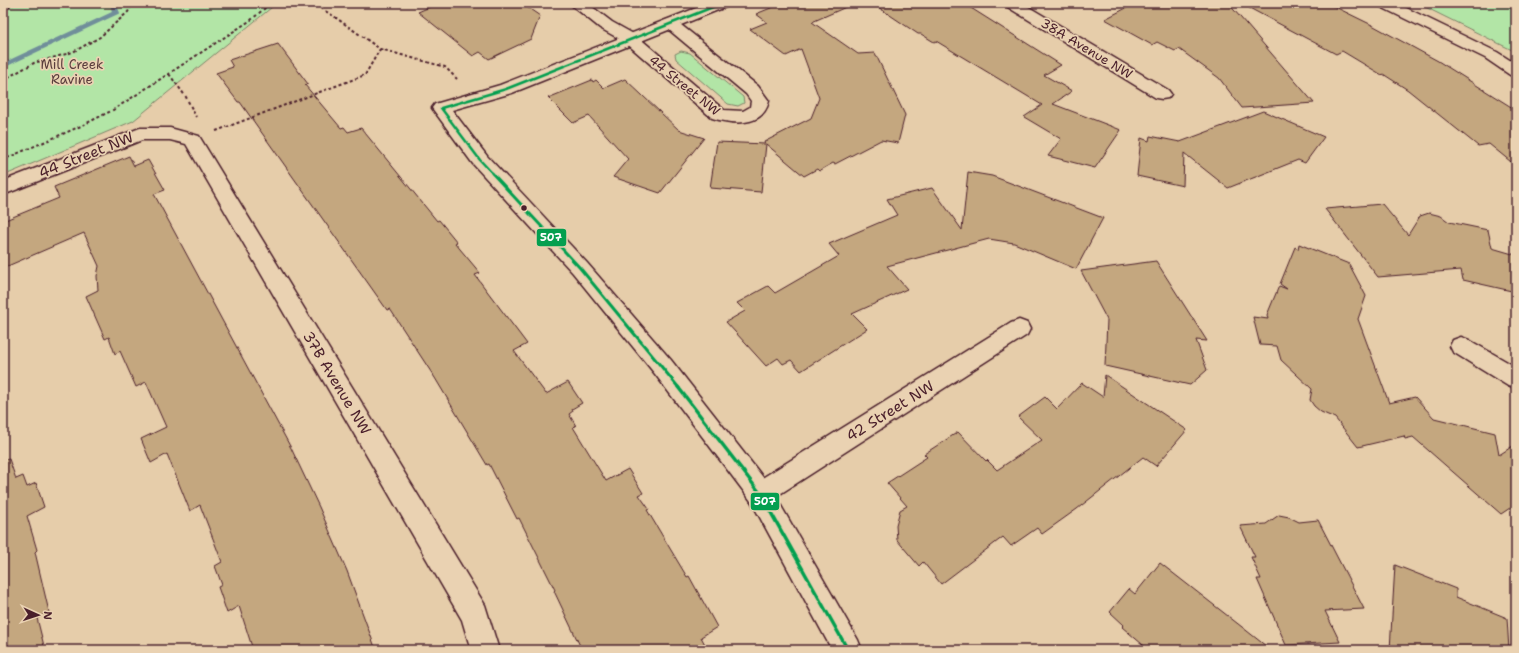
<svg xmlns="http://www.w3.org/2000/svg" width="1519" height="653" font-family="'Shantell Sans',sans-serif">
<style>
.green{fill:#b2e5a6;stroke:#7e8268}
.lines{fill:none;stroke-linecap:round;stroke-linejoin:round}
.stream{fill:#6f8e9a;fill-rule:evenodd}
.building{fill:#c4a77f;stroke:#4a1f2b}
.street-casing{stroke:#4a1f2b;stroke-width:3}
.secondary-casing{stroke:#4a1f2b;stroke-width:3}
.path{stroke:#4a1f2b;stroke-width:2;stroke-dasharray:3 2.5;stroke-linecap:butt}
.street{fill:#ead2b2;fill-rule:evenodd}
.secondary{fill:#ead2b2;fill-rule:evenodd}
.bus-1-far2-casing{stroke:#ead2b2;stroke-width:5}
.bus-1-far1-casing{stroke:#ead2b2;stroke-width:6}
.bus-1-casing{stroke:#ead2b2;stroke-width:6}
.bus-1-far2{stroke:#049f4f;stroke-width:2.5}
.bus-1-far1{stroke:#049f4f;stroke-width:3}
.bus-1{stroke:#049f4f;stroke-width:3.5}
.bus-dot{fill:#4a1f2b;stroke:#ead2b2;stroke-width:1.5}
.labels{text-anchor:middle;stroke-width:3.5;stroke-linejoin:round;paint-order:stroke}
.far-street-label{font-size:13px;fill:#4a1f2b;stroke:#ead2b2}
.far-park-label{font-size:13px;fill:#5a3d3d;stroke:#ead2b2}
.street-label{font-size:15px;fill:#4a1f2b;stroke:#ead2b2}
.line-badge{stroke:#ead2b2;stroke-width:1.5}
.badge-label{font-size:11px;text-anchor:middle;font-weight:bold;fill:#fff}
</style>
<rect width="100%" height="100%" fill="#e6cdaa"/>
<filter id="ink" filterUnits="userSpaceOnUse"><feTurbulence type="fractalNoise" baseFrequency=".025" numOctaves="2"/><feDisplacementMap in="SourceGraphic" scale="8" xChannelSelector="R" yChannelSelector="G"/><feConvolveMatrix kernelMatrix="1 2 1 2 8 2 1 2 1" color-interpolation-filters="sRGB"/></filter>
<g filter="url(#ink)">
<!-- green -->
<path class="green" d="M3,3H277L133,121L3,176Z
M1417,3H1516V52Z
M681,51L690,53L743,97L744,103L738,106L728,104L676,59L675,54Z"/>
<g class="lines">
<!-- stream -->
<path class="stream" d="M110,3H116L120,13L118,14L3,68V63L112,12Z"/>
</g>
<!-- building -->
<path class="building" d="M439,3H521L540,16L531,39L489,59L480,52L473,56L418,12Z
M783,3H855L812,22L858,54L875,53L905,115L898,143L881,140L835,164L833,163L819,171L817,169L804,176L766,144L761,192L710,188L717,142L765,144L764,142L811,118L819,98L801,49L786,56L750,29L767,22L756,14Z
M872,3H963L1061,65L1044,75L1072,91L1053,104L1121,130L1095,168L1048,156L1061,139L1024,117L1042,105L936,41L934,42L921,34H918Z
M1136,3H1228L1314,103L1242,108L1219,78L1179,49L1175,51L1157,42L1152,45L1105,19Z
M1240,3H1327L1372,25L1438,61L1516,110V166L1489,144L1478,146L1408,90L1383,74L1382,75L1342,51L1336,54Z
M278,44L308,84L305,85L341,128L344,127L348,132L361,128L437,221L439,220L457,242L455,243L480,273L475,275L527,344L514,351L546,394L568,382L582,403L572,409L573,411L569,414L576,426L573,427L606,481L628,469L643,493L639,495L649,509L647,510L687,577L689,576L717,627L701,637L708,650H582L554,591L555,590L519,518L517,519L489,464L487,465L435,378L390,309L387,310L240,102H238L216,73L233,67L229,60Z
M625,79L679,130L704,138L660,193L613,177L628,159L589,116L573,123L548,98L592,80L593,82L596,80L604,88Z
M1263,111L1324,137L1305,163L1298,160L1228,188L1184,153L1183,186L1137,176L1141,138L1149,141L1150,136L1180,142Z
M129,156L134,166L148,160L165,190L154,194L291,448L319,507L347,571L376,650H253L239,606L227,613L218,587L222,585L215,566L222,562L200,505L190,511L167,454L151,463L141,439L166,427L146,382L136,387L120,351L115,354L109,337L105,339L86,296L98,290L97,276L99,266L84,233L3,268V221L59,198L54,187Z
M968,172L992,176L1103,218L1076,269L1014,243L989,239L887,266L907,289L852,314L867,329L801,371L791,360L783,364L778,358L766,366L726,322L745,311L737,303L768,286L775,293L839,256L829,244L897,215L887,199L932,188L962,230Z
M1382,204L1408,235L1420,216L1429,213L1441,216L1449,222L1488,230L1492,248L1516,255V292L1463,280L1461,270L1378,277L1325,209Z
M1299,244L1349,264L1366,296L1358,319L1389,403L1415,397L1434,418L1495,433L1499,455L1516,444V504L1501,514L1413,437L1405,439L1404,436L1358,447L1335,418L1321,412L1314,406L1310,400L1312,389L1281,360L1277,346L1260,345L1253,317L1268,319L1267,315L1279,286L1287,289L1280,284L1295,247L1298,249Z
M1156,261L1207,341L1196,340L1207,370L1190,385L1105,366L1107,320L1081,271Z
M1105,375L1187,430L1156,466L1143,457L1077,509L1042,534L1037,528L1011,546L1003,537L941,584L923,562L919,566L897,540L896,525L900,510L907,506L887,483L927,457L924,454L958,432L986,461L987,460L997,470L1042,440L1018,417L1045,397L1057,409L1082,383L1103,397Z
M9,459L16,479L23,476L27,487L36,483L44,507L27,516L37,550L35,552L49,612L37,618L45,650H3V460Z
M1279,515L1289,517L1299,522L1318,520L1364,609L1325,611L1340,642L1286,645L1257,579H1261L1251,557H1255L1240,526L1266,524Z
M1160,563L1242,627L1271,650H1149L1122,627L1124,625L1110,612L1129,589L1135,594Z
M1395,565L1456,589V597L1507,618L1509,650H1390Z"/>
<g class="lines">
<defs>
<path id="street" d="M569,3H587L612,22L637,36L724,110L743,111L750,107L751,101L746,94L662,24L664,21L670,19L676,21L758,86L769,101C763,128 732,124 712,118L625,42L600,28Z
M1003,3H1022L1168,90L1171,94L1168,98L1162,99L1156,98L1006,6Z
M1376,3H1396L1497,52L1516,64V76L1510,75L1485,58L1379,6Z
M140,128H170L199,136L485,605L499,650H471L462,620L186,144L170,140H142L3,195V181Z
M1019,320L1027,323L1030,329L1027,335L769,501L760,505L751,501L747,493L751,485L1011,323Z
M1461,337L1469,340L1516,367V389L1508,386L1453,352L1450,346L1453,340Z"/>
<path id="secondary" d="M709,3H731L728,6L512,93L452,110L487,156L587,263L671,360L769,485L858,640L862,650H832L751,501L655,374L573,273L473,164L432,108L435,104L500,85Z"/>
</defs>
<!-- street casing -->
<use href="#street" class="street-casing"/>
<!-- secondary casing -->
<use href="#secondary" class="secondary-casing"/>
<!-- path -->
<path class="path" d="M311,3L332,15L380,49L445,67L457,79
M3,11L15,3
M169,74L186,97L196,117
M3,80L34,63L73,52L100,37L128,12L133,3
M216,131L365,75L380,49
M7,158L81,126L113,110L251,20L271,3"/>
<!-- street -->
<use href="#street" class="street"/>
<!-- secondary -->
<use href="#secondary" class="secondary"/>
<defs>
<path id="bus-1-far2" d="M441,108L480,160L493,174
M441,108L506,89L723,3"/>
<path id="bus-1-far1" d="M492,173L580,268L679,388"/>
<path id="bus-1" d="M678,387L760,493L848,650"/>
</defs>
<!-- bus-1-far2 casing -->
<use href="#bus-1-far2" class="bus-1-far2-casing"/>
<!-- bus-1-far1 casing -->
<use href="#bus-1-far1" class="bus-1-far1-casing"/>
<!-- bus-1 casing -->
<use href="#bus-1" class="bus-1-casing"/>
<!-- bus-1-far2 -->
<use href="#bus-1-far2" class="bus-1-far2"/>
<!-- bus-1-far1 -->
<use href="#bus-1-far1" class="bus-1-far1"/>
<!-- bus-1 -->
<use href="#bus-1" class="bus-1"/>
</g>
</g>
<!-- markers -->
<circle class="bus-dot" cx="524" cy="208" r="3.5"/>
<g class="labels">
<!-- far-street labels -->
<g class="far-street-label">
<text transform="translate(1087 48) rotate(31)" y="5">38A Avenue NW</text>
<text transform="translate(685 85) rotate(39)" y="5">44 Street NW</text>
</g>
<!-- far-park labels -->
<g class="far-park-label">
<text x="72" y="69">Mill Creek<tspan x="72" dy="15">Ravine</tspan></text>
</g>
<!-- street labels -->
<g class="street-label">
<text transform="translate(86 155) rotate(-22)" y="5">44 Street NW</text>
<text transform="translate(337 383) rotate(59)" y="5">37B Avenue NW</text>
<text transform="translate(890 411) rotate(-32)" y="5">42 Street NW</text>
</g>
</g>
<g class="line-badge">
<rect x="536" y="228" width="31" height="19" rx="4" fill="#049f4f"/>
<rect x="750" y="492" width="30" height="19" rx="4" fill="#049f4f"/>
</g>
<g class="badge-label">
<text x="551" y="241">507</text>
<text x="765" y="505">507</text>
</g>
<!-- margin -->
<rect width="1519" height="653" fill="none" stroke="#ead2b2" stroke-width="16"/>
<rect x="8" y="8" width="1503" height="637" fill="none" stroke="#4a1f2b" stroke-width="1.5" filter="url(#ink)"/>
<!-- north arrow -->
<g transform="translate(38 615) rotate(93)" stroke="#ead2b2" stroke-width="3" paint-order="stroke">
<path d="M0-3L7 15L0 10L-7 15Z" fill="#4a1f2b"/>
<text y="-6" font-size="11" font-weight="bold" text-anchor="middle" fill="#4a1f2b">N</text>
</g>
</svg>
